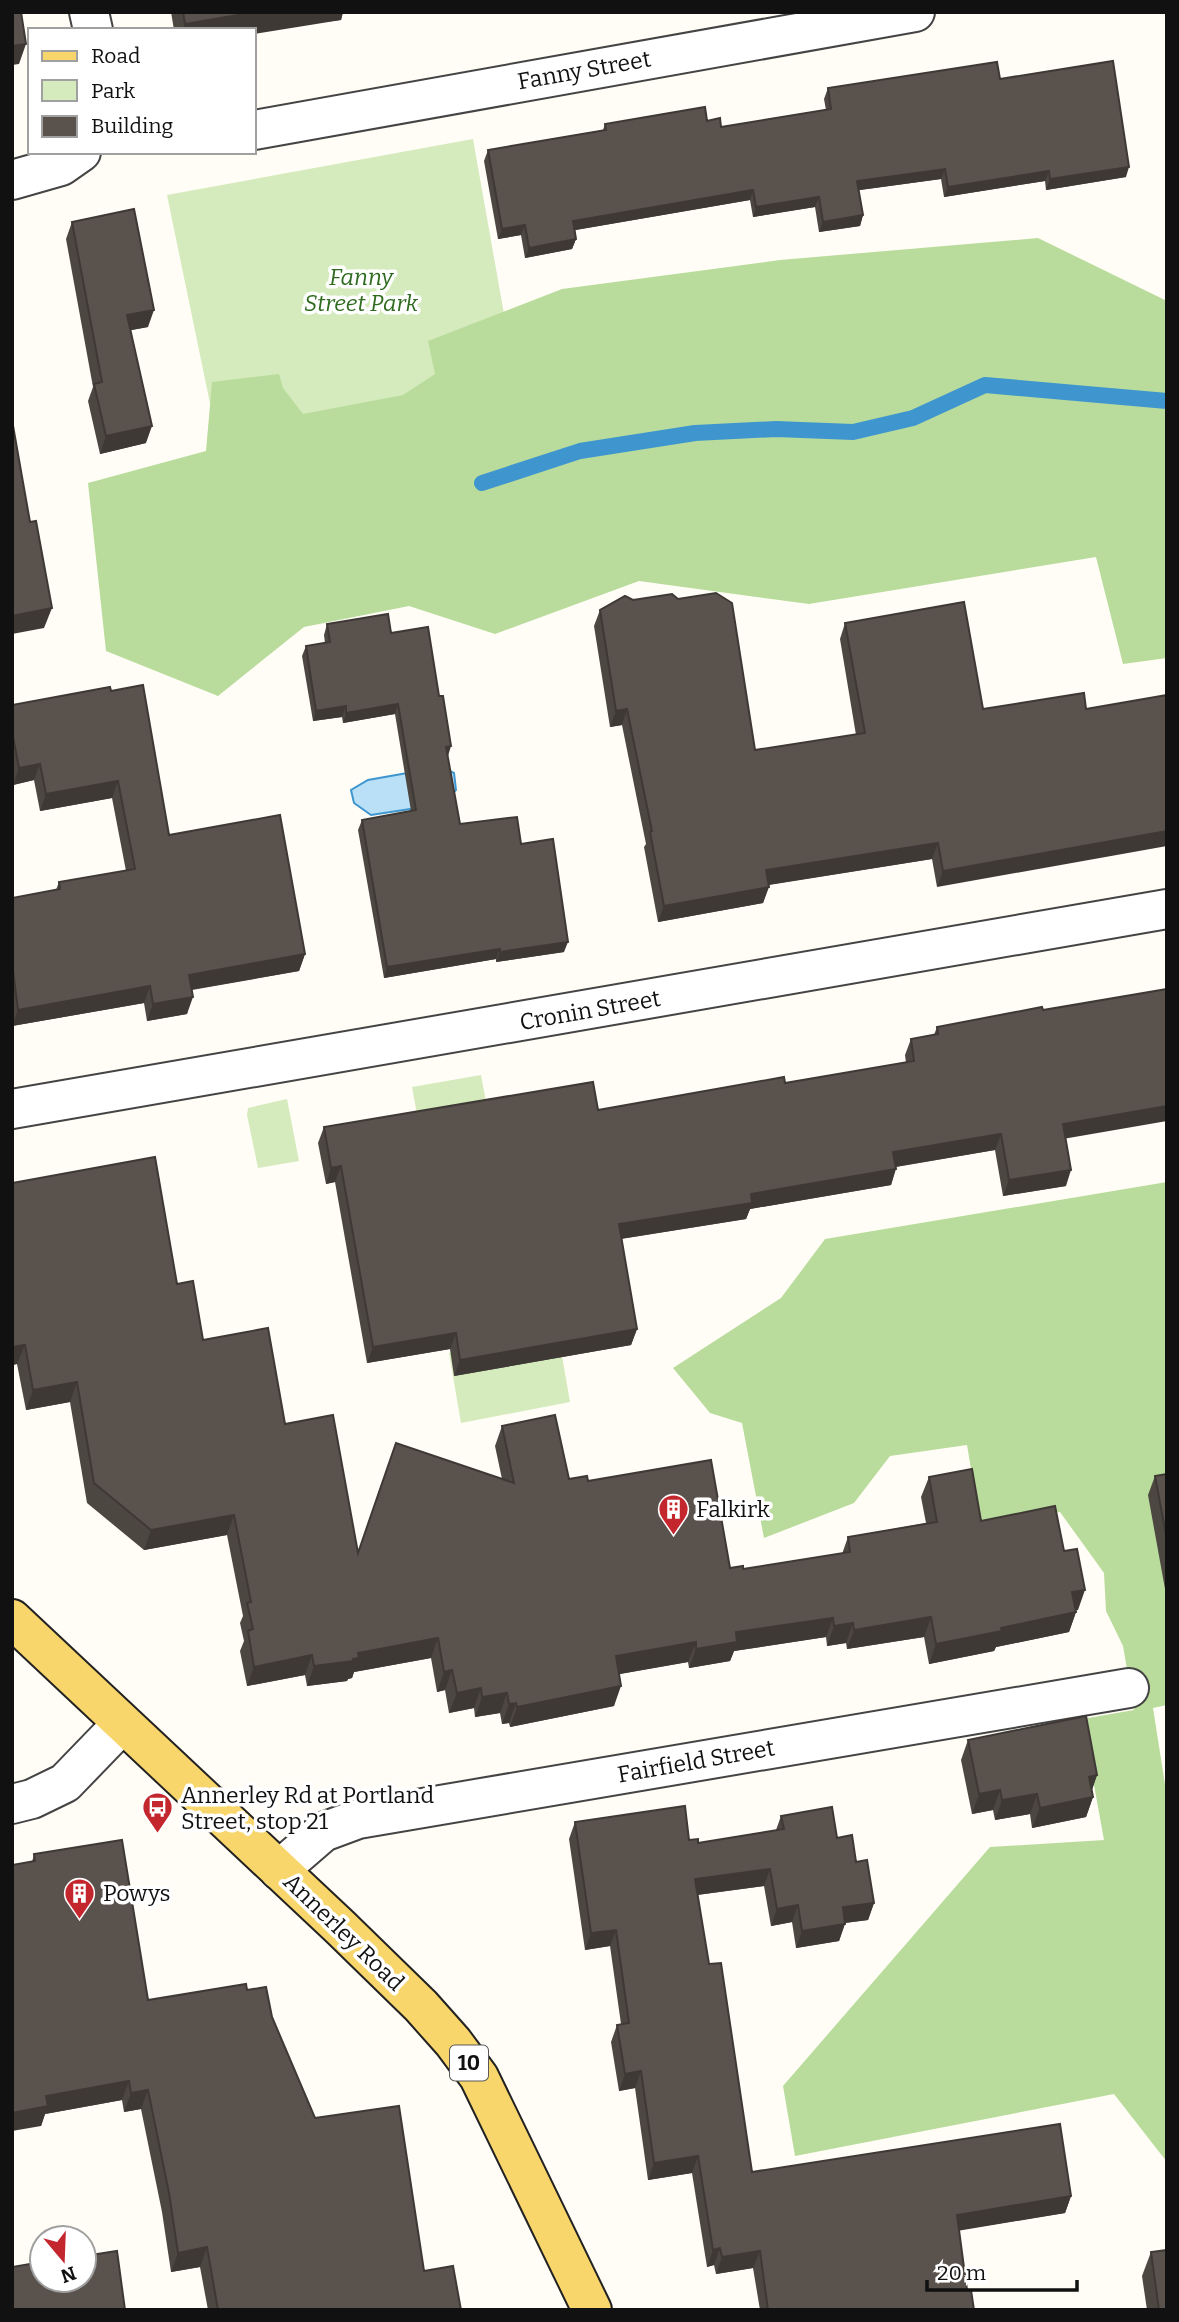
<svg xmlns="http://www.w3.org/2000/svg" width="1179" height="2322" font-family="Bitter,serif">
<style>
.green{fill:#d5ebbd}
.forest{fill:#b9dc9c}
.water{fill:#b9e0f7;stroke:#3f96cf;stroke-width:2}
.lines{fill:none;stroke-linecap:round;stroke-linejoin:round}
.stream{stroke:#3f96cf;stroke-width:16}
.street-casing{stroke:#444;stroke-width:42}
.primary-casing{stroke:#222;stroke-width:42}
.street{stroke:#fff;stroke-width:38}
.primary{stroke:#f9d66b;stroke-width:38}
.wall{fill:#4d4742}
.shaded-wall{fill:#3f3936}
.building{fill:#5a524d;stroke:#3f3936;stroke-width:2}
.labels{text-anchor:middle;stroke-width:7;stroke-linejoin:round;paint-order:stroke}
.shield{fill:#fff;stroke:#585858;stroke-width:2}
.shield-label{font-size:21px;font-weight:bold;fill:#111}
.street-label{font-size:23px;fill:#111;stroke:#fff}
.park-label{font-size:23px;font-style:italic;fill:#2f6b1f;stroke:#fff}
.poi-label{font-size:23px;fill:#111;stroke:#fff;text-anchor:start}
</style>
<rect width="100%" height="100%" fill="#fffdf5"/>
<!-- green -->
<path class="green" d="M473,139L518,393L219,447L167,195Z
M481,1075L487,1107L418,1120L412,1087Z
M287,1099L299,1161L258,1168L247,1115L248,1108Z
M558,1333L570,1402L461,1423L449,1353Z"/>
<!-- forest -->
<path class="forest" d="M1038,238L1167,301V658L1123,664L1096,557L809,604L639,581L495,634L409,606L304,627L218,696L106,651L88,483L206,451L212,382L279,374L283,388L303,414L403,395L435,374L428,341L562,289L780,260Z
M1167,1182V1705L1153,1708L1167,1797V2162L1114,2094L795,2156L783,2086L990,1847L1104,1840L1082,1719L1134,1710L1123,1646L1106,1611L1104,1573L1060,1512L980,1522L967,1445L890,1456L854,1503L764,1538L742,1423L710,1413L673,1368L781,1298L825,1239Z"/>
<!-- water -->
<path class="water" d="M441,767L454,773L456,790L443,804L371,815L354,803L351,790L368,780Z"/>
<g class="lines">
<!-- stream -->
<path class="stream" d="M482,483L580,451L695,433L776,429L853,432L913,418L985,385L1167,401"/>
<defs>
<path id="street" d="M89,12L93,30
M254,130L915,12
M12,180L61,166L81,152
M12,1109L1167,909
M12,1804L32,1799L65,1783L122,1724
M279,1870L323,1832L358,1819L1129,1688"/>
<path id="primary" d="M12,1619L340,1927L421,2006L453,2042L479,2077L592,2310"/>
</defs>
<!-- street casing -->
<use href="#street" class="street-casing"/>
<!-- primary casing -->
<use href="#primary" class="primary-casing"/>
<!-- street -->
<use href="#street" class="street"/>
<!-- primary -->
<use href="#primary" class="primary"/>
</g>
<!-- wall -->
<path class="wall" d="M171,12H343L341,20L254,30H174Z
M1000,79L1126,177L1046,190L1045,181L944,197L941,179L859,190L863,215L860,226L819,232L815,207L753,217L750,200L575,230L576,239L572,249L525,258L521,235L498,239L484,161L488,150L603,130L605,124L707,121L721,127L826,110L824,99L828,88Z
M72,222L148,327L131,330L146,443L100,454L88,401L93,387L66,239Z
M600,610L755,750L856,735L840,639L845,623L983,709L1084,693L937,887L932,859L769,885L763,903L658,922L644,847L646,844L622,725L610,727L594,626Z
M327,624L391,633L447,756L460,824L521,844L564,952L496,962V959L384,978L358,830L362,820L411,811L395,714L343,723L342,717L313,721L302,656L306,646L325,643L324,635Z
M111,691L169,835L305,954L299,971L192,990L187,1014L147,1021L144,1003L12,1026V898L56,890L59,882L126,871L112,798L40,811L34,780L13,785L12,705Z
M937,1027L1066,1139V1186L1003,1196L995,1150L896,1167L891,1185L750,1209L746,1219L621,1239L637,1329L631,1345L454,1376L450,1349L367,1363L335,1182L326,1184L318,1143L324,1127L598,1110L785,1083L906,1063L905,1055L911,1039L934,1035Z
M12,1183L177,1284L203,1340L285,1424L358,1553L502,1479L495,1446L502,1426L569,1479L588,1481L730,1568L743,1569L842,1554L848,1537L926,1523L921,1497L929,1477L981,1521L1064,1551L1078,1610H1076V1612L1069,1632L996,1647L994,1651L929,1664L924,1637L847,1649L846,1643L827,1646L826,1637L734,1651L730,1661L689,1668L688,1662L619,1674L614,1706L510,1727L509,1723L502,1724L500,1713L475,1717L474,1708L449,1713L445,1690L437,1692L431,1658L354,1672L352,1678L348,1679L347,1681L307,1686L305,1675L247,1686L240,1651L244,1641L240,1623L243,1616L227,1535L144,1550L87,1503L70,1402L26,1410L17,1364L12,1365Z
M1167,1474V1600L1148,1495L1155,1476Z
M968,1740L1097,1775L1092,1790L1093,1797L1086,1817L1032,1828L1030,1814L995,1820L993,1810L972,1814L961,1760Z
M781,1816L837,1838L856,1862L874,1903L868,1920L845,1923L839,1941L796,1948L792,1922L771,1926L764,1886L697,1895L709,1964L752,2172L1071,2196L1065,2213L959,2230L967,2290L974,2310H760L753,2268L716,2274L714,2265L707,2267L692,2173L648,2180L635,2088L619,2091L611,2042L617,2025L621,2024L610,1946L585,1950L569,1839L575,1822L689,1840L698,1843L776,1830Z
M34,1854L148,2000L247,1990L272,2017L315,2118L424,2271L461,2310H208L200,2267L171,2272L162,2212L141,2109L124,2112L122,2100L45,2114L41,2126L32,1862Z
M1151,2252L1167,2310H1147L1142,2276Z"/>
<!-- shaded-wall -->
<path class="shaded-wall" d="M256,12H343L341,20L254,34V30H183L185,24Z
M26,44L19,64L12,65V46Z
M1129,167L1126,177L1046,190L1050,179Z
M945,169L941,179L853,191L857,181Z
M1049,171L1045,181L944,197L948,187Z
M753,190L750,200L570,231L573,221Z
M819,197L815,207L753,217L756,207Z
M863,215L860,226L819,232L823,222Z
M525,225L521,235L498,239L502,229Z
M576,239L572,249L525,258L529,248Z
M154,310L148,327L121,332L127,315Z
M152,426L146,443L100,454L106,436Z
M52,608L44,628L12,634V616Z
M398,704L395,714L343,723L346,713Z
M346,706L342,717L313,721L316,711Z
M627,709L622,725L610,727L616,711Z
M451,746L448,756L446,747Z
M40,764L34,780L13,785L19,768Z
M118,781L112,798L40,811L46,794Z
M1167,831V846L937,887L943,871Z
M938,843L932,859L761,886L766,870Z
M769,887L763,903L658,922L664,906Z
M568,942L564,952L496,962L500,952Z
M500,949L496,959L384,978L387,967Z
M305,954L299,971L183,991L189,975Z
M150,986L144,1003L12,1026L18,1010Z
M193,997L187,1014L147,1021L153,1004Z
M1167,1106V1121L1057,1140L1063,1124Z
M1001,1134L995,1150L888,1168L893,1152Z
M341,1166L335,1182L326,1184L331,1168Z
M896,1169L891,1185L750,1209L746,1219L613,1240L619,1224L751,1194Z
M1071,1170L1066,1186L1003,1196L1009,1180Z
M637,1329L631,1345L454,1376L460,1360Z
M456,1333L450,1349L367,1363L373,1347Z
M25,1345L17,1364L12,1365V1347Z
M77,1382L70,1402L26,1410L33,1390Z
M234,1515L227,1535L144,1550L151,1530Z
M1085,1590L1078,1610L1065,1612L1072,1592Z
M1076,1612L1069,1632L996,1647L994,1651L929,1664L936,1644L1001,1628Z
M931,1617L924,1637L847,1649L854,1630Z
M833,1618L826,1637L734,1651L730,1661L689,1668L696,1649L736,1632Z
M853,1623L846,1643L827,1646L834,1626Z
M438,1638L431,1658L354,1672L352,1678L348,1679L347,1681L307,1686L314,1666L358,1653Z
M696,1642L688,1662L609,1676L616,1656Z
M312,1655L305,1675L247,1686L254,1667Z
M452,1670L445,1690L437,1692L444,1672Z
M621,1686L614,1706L510,1727L517,1707Z
M481,1688L474,1708L449,1713L457,1693Z
M507,1693L500,1713L475,1717L482,1697Z
M516,1703L509,1723L502,1724L509,1704Z
M1097,1775L1090,1795L1089,1777Z
M1000,1790L993,1810L972,1814L979,1794Z
M1037,1794L1030,1814L995,1820L1002,1800Z
M1093,1797L1086,1817L1032,1828L1040,1808Z
M770,1869L764,1886L689,1896L695,1879Z
M874,1903L868,1920L836,1924L843,1907Z
M798,1905L792,1922L771,1926L777,1909Z
M845,1924L839,1941L796,1948L802,1931Z
M616,1930L610,1946L585,1950L591,1933Z
M641,2071L635,2088L619,2091L625,2074Z
M129,2081L122,2100L45,2114L41,2126L12,2131V2113L46,2096Z
M148,2090L141,2109L124,2112L131,2093Z
M698,2156L692,2173L648,2180L654,2163Z
M1071,2196L1065,2213L951,2232L957,2215Z
M207,2247L200,2267L171,2272L178,2253Z
M720,2248L714,2265L707,2267L713,2250Z
M760,2251L753,2268L716,2274L722,2257Z"/>
<!-- building -->
<path class="building" d="M12,12H21L26,44L12,46Z
M183,12H256L185,24Z
M1113,61L1129,167L1050,179L1049,171L948,187L945,169L857,181L863,215L823,222L819,197L756,207L753,190L573,221L576,239L529,248L525,225L502,229L488,150L606,130L605,124L705,107L707,121L720,118L721,127L831,109L828,88L997,62L1000,79Z
M134,209L154,310L127,315L152,426L106,436L94,384L102,382L72,222Z
M12,420L30,522L36,521L52,608L12,616Z
M716,593L732,603L755,750L865,733L845,623L964,602L983,709L1084,693L1086,709L1167,695V831L943,871L938,843L766,870L769,887L664,906L650,832L652,831L627,709L616,711L600,610L625,596L633,600L672,594L678,599Z
M388,614L391,633L428,627L439,696H443L451,746L446,747L460,824L517,817L521,844L553,839L568,942L500,952V949L387,967L362,820L416,810L398,704L346,713V706L316,711L306,646L330,642L327,624Z
M143,685L169,835L280,815L305,954L189,975L193,997L153,1004L150,986L18,1010L12,963V898L60,889L59,882L135,869L118,781L46,794L40,764L19,768L12,731V705L110,687L111,691Z
M1167,989V1106L1063,1124L1071,1170L1009,1180L1001,1134L893,1152L896,1169L751,1194L752,1203L619,1224L637,1329L460,1360L456,1333L373,1347L341,1166L331,1168L324,1127L593,1082L598,1110L784,1077L785,1083L914,1061L911,1039L938,1034L937,1027L1042,1007L1043,1010Z
M155,1157L177,1284L193,1281L203,1340L268,1328L285,1424L333,1415L358,1553L396,1443L514,1483L502,1426L555,1415L569,1479L587,1476L588,1481L711,1460L730,1568L743,1566V1569L850,1552L848,1537L937,1522L929,1477L972,1469L981,1521L1055,1506L1064,1551L1077,1549L1085,1590L1072,1592L1076,1612L1001,1628L1002,1631L936,1644L931,1617L854,1630L853,1623L834,1626L833,1618L736,1632L737,1642L696,1649V1642L616,1656L621,1686L517,1707L516,1703L509,1704L507,1693L482,1697L481,1688L457,1693L452,1670L444,1672L438,1638L358,1653L359,1658L353,1659L354,1661L314,1666L312,1655L254,1667L248,1631L253,1629L247,1603L251,1602L234,1515L151,1530L94,1483L77,1382L33,1390L25,1345L12,1347V1183Z
M1167,1474V1540L1155,1476Z
M1086,1716L1097,1775L1089,1777L1093,1797L1040,1808L1037,1794L1002,1800L1000,1790L979,1794L968,1740Z
M685,1806L689,1840L698,1839V1843L784,1829L781,1816L832,1807L837,1838L852,1835L856,1862L867,1860L874,1903L843,1907L845,1924L802,1931L798,1905L777,1909L770,1869L695,1879L709,1964L721,1963L752,2172L1060,2124L1071,2196L957,2215L967,2290H971L974,2310H768L760,2251L722,2257L720,2248L713,2250L698,2156L654,2163L641,2071L625,2074L617,2025L629,2023L616,1930L591,1933L575,1822Z
M122,1840L148,2000L246,1984L247,1990L266,1987L272,2017L315,2118L399,2106L424,2271L453,2266L461,2310H218L207,2247L178,2253L169,2193L148,2090L131,2093L129,2081L46,2096L48,2106L12,2113V1865L35,1861L34,1854Z
M1167,2250V2310H1159L1151,2252Z
M117,2251L125,2310H12V2267L42,2262V2280H84V2256Z"/>
<!-- icons -->
<defs>
<symbol id="building-pin" viewBox="-11 -11 22 30"><path d="M0 17L-7.5 6A9.5 9.5 0 1 1 7.5 6Z" fill="#c4262e" stroke="#fff"/><path d="M-4-6H4V6H1V3H-1V6H-4ZM-2.5-4.3h1.7v1.8h-1.7ZM.8-4.3h1.7v1.8H.8ZM-2.5-1h1.7V.8h-1.7ZM.8-1h1.7V.8H.8Z" fill="#fff"/></symbol>
<symbol id="bus-pin" viewBox="-11 -11 22 30"><path d="M0 17L-7.5 6A9.5 9.5 0 1 1 7.5 6Z" fill="#c4262e" stroke="#fff"/><path d="M-5-6H5V4H4V6H2V4H-2V6H-4V4H-5ZM-3.5-4V0h7V-4ZM-3.5 1.2v1.5H-2V1.2ZM2 1.2v1.5H3.5V1.2Z" fill="#fff"/></symbol>
</defs>
<g fill-rule="evenodd">
<use href="#building-pin" x="656" y="1492" width="35" height="47"/>
<use href="#bus-pin" x="140" y="1790" width="35" height="47"/>
<use href="#building-pin" x="62" y="1876" width="35" height="47"/>
</g>
<g class="labels">
<!-- shield labels -->
<rect class="shield" x="450" y="2045.5" width="38" height="35" rx="5"/>
<g class="shield-label">
<text x="469" y="2070">10</text>
</g>
<!-- street labels -->
<g class="street-label">
<text transform="translate(584 70) rotate(-10)" y="8">Fanny Street</text>
<text transform="translate(590 1010) rotate(-10)" y="8">Cronin Street</text>
<text transform="translate(696 1761) rotate(-10)" y="8">Fairfield Street</text>
<text transform="translate(344 1932) rotate(44)" y="8">Annerley Road</text>
</g>
<!-- park labels -->
<g class="park-label">
<text x="361" y="285">Fanny<tspan x="361" dy="26">Street Park</tspan></text>
</g>
<!-- poi labels -->
<g class="poi-label">
<text x="696" y="1517">Falkirk</text>
<text x="181" y="1803">Annerley Rd at Portland<tspan x="181" dy="26">Street, stop 21</tspan></text>
<text x="103" y="1901">Powys</text>
</g>
</g>
<!-- border -->
<rect width="1179" height="2322" fill="none" stroke="#111111" stroke-width="28"/>
<!-- legend -->
<rect x="28" y="28" width="228" height="126" fill="#ffffff" stroke="#a0a0a0" stroke-width="2"/>
<rect x="42" y="51" width="35" height="10" fill="#f9d66b" stroke="#a0a0a0" stroke-width="2"/>
<text x="91" y="63" font-size="21" fill="#111111">Road</text>
<rect x="42" y="80" width="35" height="21" fill="#d5ebbd" stroke="#a0a0a0" stroke-width="2"/>
<text x="91" y="98" font-size="21" fill="#111111">Park</text>
<rect x="42" y="116" width="35" height="21" fill="#5a524d" stroke="#a0a0a0" stroke-width="2"/>
<text x="91" y="133" font-size="21" fill="#111111">Building</text>
<!-- north arrow -->
<g transform="translate(63 2259) rotate(161)"><circle r="33" fill="#ffffff" stroke="#a0a0a0" stroke-width="2"/>
<path d="M0-5L12 26L0 18L-12 26Z" fill="#c4262e"/>
<text y="-10" font-size="19" font-weight="bold" text-anchor="middle" fill="#111111">N</text>
</g>
<!-- scale -->
<path d="M927 2280v10h150v-10" fill="none" stroke="#111111" stroke-width="3.5"/>
<text x="937" y="2280" font-size="21" fill="#111111" stroke="#ffffff" stroke-width="5" paint-order="stroke">20 m</text>
</svg>
